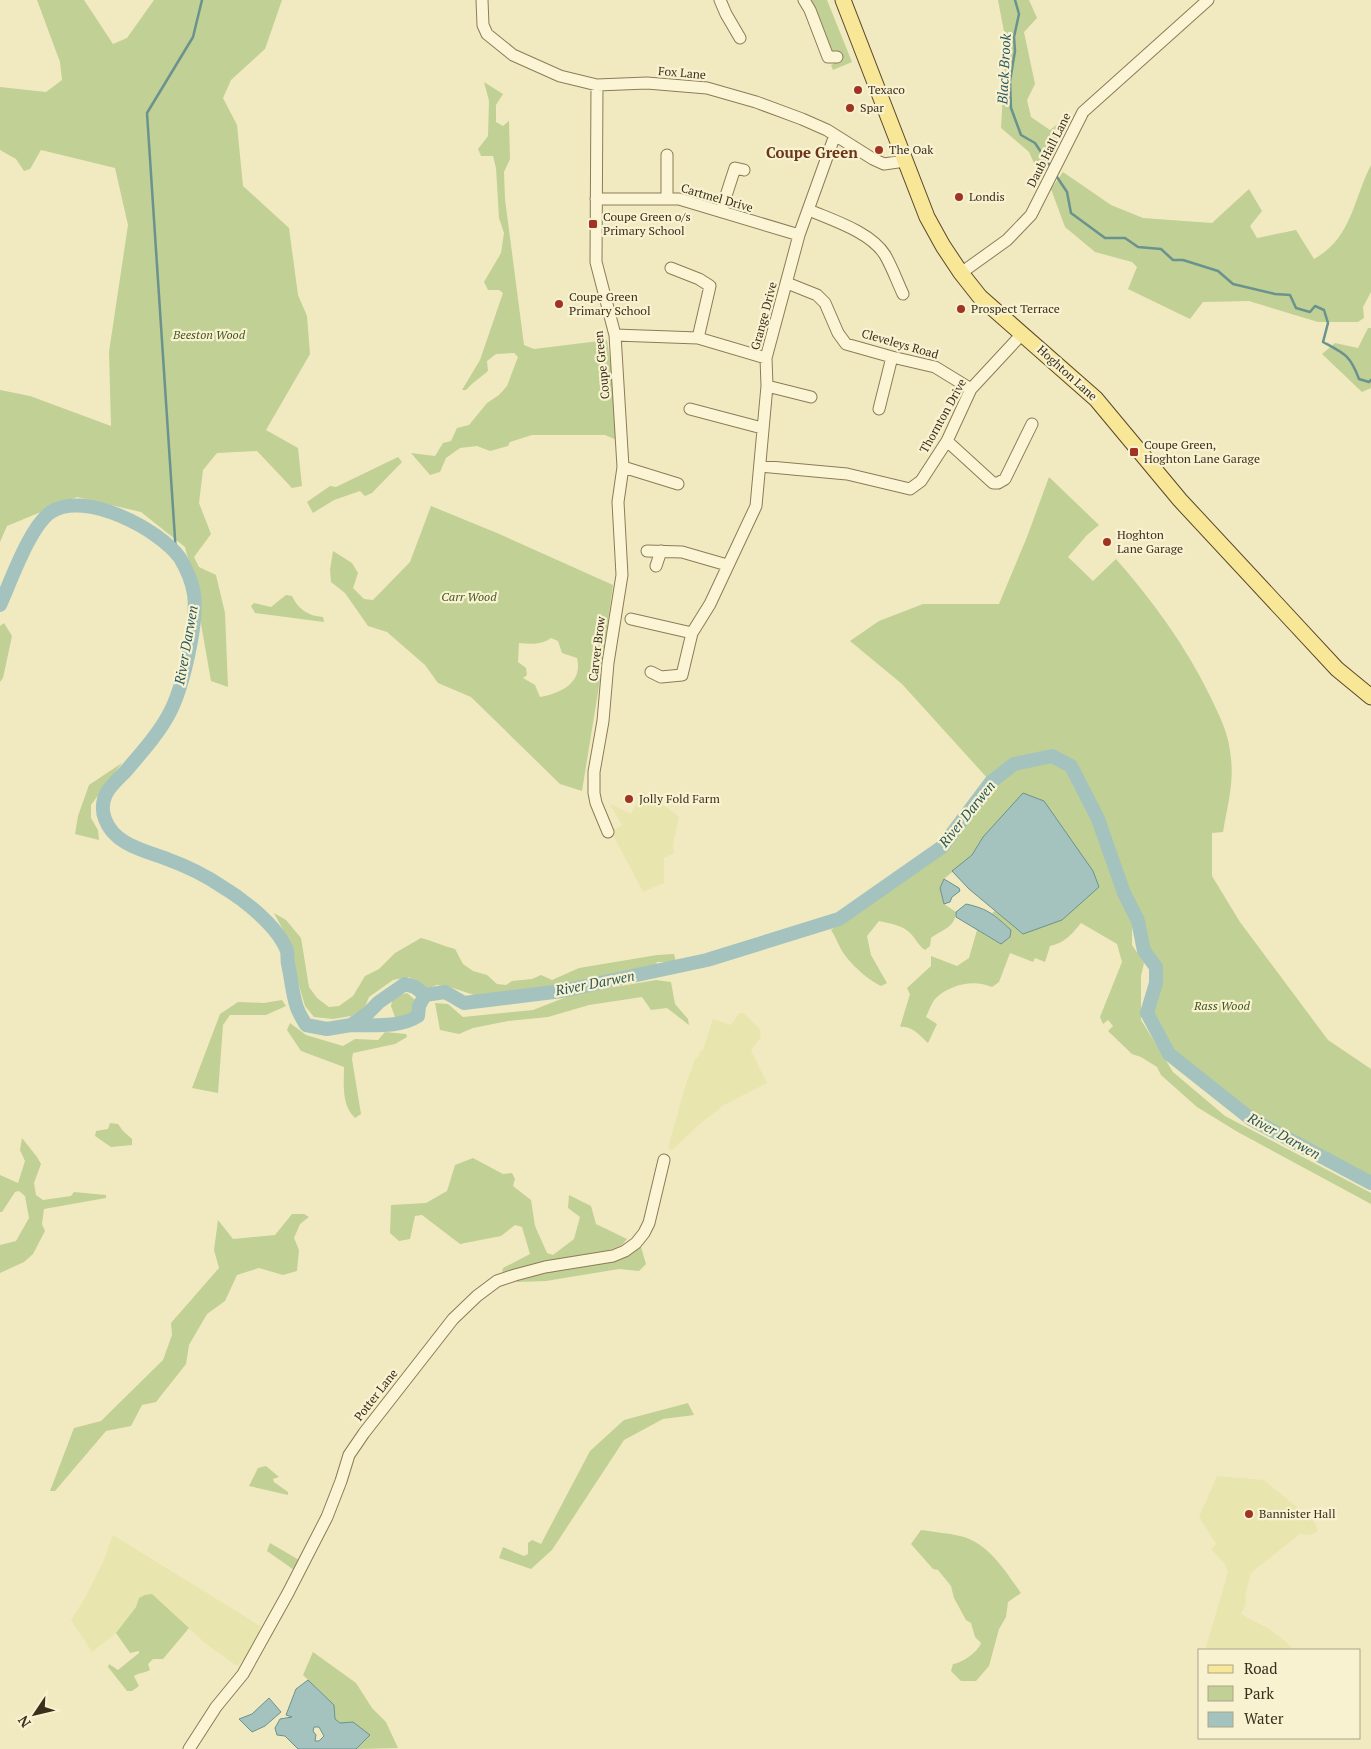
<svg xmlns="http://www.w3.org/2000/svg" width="1371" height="1749" font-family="'PT Serif',serif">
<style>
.farmland{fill:#e8e6ae}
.green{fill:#c1d094;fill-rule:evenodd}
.water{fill:#a4c3be;stroke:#6a928e;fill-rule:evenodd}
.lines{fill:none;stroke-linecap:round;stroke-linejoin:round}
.stream{stroke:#6a928e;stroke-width:2.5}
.river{stroke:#a4c3be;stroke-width:14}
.minor-casing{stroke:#8c7b57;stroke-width:13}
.major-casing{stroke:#5a472c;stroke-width:17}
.minor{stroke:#fbf5d5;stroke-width:11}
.major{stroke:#f7e796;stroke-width:15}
.poi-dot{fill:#a03322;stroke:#f8f2d1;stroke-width:2}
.labels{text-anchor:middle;stroke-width:4.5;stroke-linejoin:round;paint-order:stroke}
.street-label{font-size:12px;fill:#3b2f1c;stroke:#f8f2d1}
.poi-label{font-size:12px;fill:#3b2f1c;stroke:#f8f2d1;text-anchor:start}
.park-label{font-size:12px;font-style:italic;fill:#435921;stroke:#f8f2d1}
.water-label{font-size:14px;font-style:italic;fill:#2a585c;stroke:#f8f2d1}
.quarter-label{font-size:15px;font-weight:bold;fill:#6b3518;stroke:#f8f2d1}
</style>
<rect width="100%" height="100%" fill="#f1eac1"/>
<!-- farmland -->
<path class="farmland" d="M643,791L648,797L668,808L679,817L673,845L674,853L664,858V883L643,892L615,839L612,831L622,825L609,803L631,814Z
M739,1013H744L760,1029L761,1037L751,1050L767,1083L724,1105L700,1124L672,1150L668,1148L685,1087L695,1059L698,1057L701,1050H703L713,1019L731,1025Z
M1217,1476L1264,1480L1315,1522L1318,1531L1311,1535L1300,1534L1251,1573L1245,1596L1246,1604L1241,1614L1271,1630L1292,1647L1290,1650H1205L1228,1572L1224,1563L1211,1549L1216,1544L1199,1517Z
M113,1535L262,1627L246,1657L237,1666L206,1644L152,1594L139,1598L136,1607L116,1633L92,1652L71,1620L85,1598L103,1562Z"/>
<!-- green -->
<path class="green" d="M37,0H84L113,44L127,38L154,0H282L265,49L231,80L223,98L237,125L243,186L289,228L298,295L307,316L310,354L266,430L298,448L302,486L292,488L257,451L217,453L203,470L199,503L211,534L194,557L199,567L216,575L225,613L228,687L211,681L193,578L185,547L141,512L77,497L7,526L0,542V390L30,396L111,426L109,352L128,225L115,168L41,150L30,169L24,171L16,159L0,150V87L46,92L62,80L60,62Z
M808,0H827L852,62L833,70L831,65L842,60L841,55L833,52Z
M998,0H1029L1037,18L1024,32L1035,84L1027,100L1031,117L1050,130L1064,119L1069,120L1051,158L1038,172L1029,152L1001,128L1006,42Z
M484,82L503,94L496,105V122L503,126L509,121L510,159L504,172L505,199L524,345L534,349L607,340L616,400L619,441L605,435H532L510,442L508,446L490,451L477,446L460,448L446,458L440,472L430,475L411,453L435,456L443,443L451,441L457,428L469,425L487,403L499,395L507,386L518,357L514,353L496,354L487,361L488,371C480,378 473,382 466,390H462L480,360L503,293L499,290H488L484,282L501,253L504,233L499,218L496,168L493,156H481L478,149L488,136L489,101Z
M1371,165V292L1363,307L1364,318L1358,322H1318L1249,301L1203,302L1190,319L1128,289L1137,267L1132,262L1095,252L1065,227L1051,189L1063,172L1111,205L1143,218L1212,223L1249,189L1262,211L1250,226L1257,238L1296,230L1314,259C1352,238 1353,200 1371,165Z
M1368,328H1371V388L1362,392L1322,354L1335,343L1358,348Z
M398,457L402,462L372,493L365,496L360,491L334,500L313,513L307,502L330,486L336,487Z
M1049,477L1099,525L1087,535L1068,557L1093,581L1116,559C1152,600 1185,645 1209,694C1220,717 1229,733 1231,759C1234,783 1227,808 1223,832L1212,833V876L1240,922L1328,1040L1371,1069V1177L1254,1114L1172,1052L1150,1013L1159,986L1158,967L1146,951L1141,919L1126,892L1101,819L1073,765L1052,752L1012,761L989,780L902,684L850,641L879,621L923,604H999L1027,537Z
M431,506L497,533L613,585L599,686L582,791L560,784L471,697L438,683L425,665L387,632L368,626L345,593L331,582L330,570L333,551L352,563L358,573L353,588L364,599L373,600L410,562ZM551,638L558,641L562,653L577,658C583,682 562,693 540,697L535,685L523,678L527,675L526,668L518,662L519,643C530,644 542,645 551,638Z
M286,595L292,596C298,609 308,616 323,617L324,622L255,613L251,606L254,603L271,607Z
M4,623L12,636L3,678L0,682V626Z
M1050,760L1068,769L1095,821L1132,923V945L1144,963L1141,976V1020L1173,1072L1225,1116L1371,1193V1204L1236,1131L1197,1107L1161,1075L1157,1067L1141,1057L1132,1054L1108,1031L1113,1026L1108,1020L1103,1024L1100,1017L1122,962L1117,944L1081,923C1072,934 1065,943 1050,946L1045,962L1035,958L1033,962L1010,953L999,982L992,987C975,979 951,984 937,997C932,1001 929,1011 926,1017L937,1024L928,1043C920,1036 912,1025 900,1027L910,994L907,988L931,966V956L957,966L969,958L977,930L1001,944L1011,930L992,913L995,911L1024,934L983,837L972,855L944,879L940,888L944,904L956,912C955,928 941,930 931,938L930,946L925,950C919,946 917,941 912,935C904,925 891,924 879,921L867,936L871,955L887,983L881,986C869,980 856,969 847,958C840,950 837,939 831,930L948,848L994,784L1017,766Z
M122,763L91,805V818L98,830L99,840L75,834L78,816L89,785Z
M274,913L286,920L301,938L309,987L317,998L329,1007L339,1006L353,996L365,976L379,969L395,953L421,938C433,941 443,946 455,949L463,964L473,971L487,975L497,984L506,985L512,981L532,979L541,975L552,980L579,968L657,955L674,954L676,962H657L655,967L557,987L477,996L450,987L437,985L426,989L409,977L393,980L369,997L364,1009L351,1016L333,1019L314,1017L305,1006L296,975L290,943Z
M656,980L671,982L675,1004L688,1019L689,1025L667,1008L651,1010L642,997L589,1005L548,1017L508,1021L473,1028L459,1034L440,1030L435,1003L448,1004L463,1017L533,1010L574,994Z
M407,993L415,1000L416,1007L413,1014L405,1019L395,1017L391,1006L393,997Z
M282,1000L286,1006L266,1015H230L223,1025L218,1093L192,1088L220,1014L238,1002L264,1003Z
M290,1023L306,1035L343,1046L355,1039L378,1040L385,1032L406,1034L407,1037L395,1044L353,1053L352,1059L361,1114L355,1118C341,1105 344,1084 344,1067L301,1051L287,1030Z
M110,1123L118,1124L123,1131L132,1139V1145L111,1147L95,1136L96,1131L108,1129Z
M22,1138L37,1157L41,1164L34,1183L36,1195L43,1200L71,1196L74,1192L106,1195V1198L44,1209L42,1224L45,1231L33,1254L24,1262L0,1273V1245L16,1241L29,1218L25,1196L19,1191L15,1192L2,1212H0V1175L18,1183L25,1161L20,1150Z
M473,1158L503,1174L512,1173L515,1179L513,1186L531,1200L535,1226L547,1253L553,1255L574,1239L580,1217L568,1208L569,1195L591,1206L596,1224L627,1239L622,1245L607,1251L502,1274L503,1268L530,1254L522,1227L515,1225L501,1236L460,1244L422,1215L415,1216L410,1239L399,1241L390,1233L391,1205L426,1203L447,1191L455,1165Z
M292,1214H304L309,1217L300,1224L294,1238L299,1250L297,1271L283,1275L259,1268L237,1275L225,1301L207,1314L189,1345L186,1364L156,1402L142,1405L131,1426L106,1431L55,1491H50L74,1428L101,1421L163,1360L172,1335L171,1323L219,1268L214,1250L218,1220L233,1239L275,1235Z
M641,1247L646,1264L639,1271L619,1269L546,1281L517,1282L516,1279L622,1258Z
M688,1403L694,1415L663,1419L624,1440L552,1550L531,1569L499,1558L503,1547L524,1556L528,1554V1543L532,1540L541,1544L590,1451L624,1420Z
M266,1466L279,1477L273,1479L274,1482L288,1492V1495L249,1486L258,1468Z
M921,1530C934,1532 947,1533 960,1536C988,1542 1005,1571 1021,1593L1008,1602L1006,1617L999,1629L989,1666L976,1681H961L951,1671L953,1664C962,1663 978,1652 981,1643L975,1637L971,1623L966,1620L954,1598L951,1586L938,1570L933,1569L911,1544Z
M270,1543L299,1560L294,1570L267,1551Z
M152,1594L189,1628L163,1659H153L148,1664L150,1670C145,1673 138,1673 134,1676L139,1686L132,1691H127L108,1667L109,1664L118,1670L139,1653V1651L130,1653L116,1633L136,1607L139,1598L145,1595Z
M313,1652L356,1683L372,1708L386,1722L398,1748L356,1749L369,1736L353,1722L340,1723L335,1719L334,1705L303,1675Z"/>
<!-- water -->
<path class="water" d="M1023,793L1044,801L1093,871L1099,887L1062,920L1023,934L969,889L952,871L972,855L983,837Z
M944,879L959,888L960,891L952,897L950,902L944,904L940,888Z
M966,904C989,909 994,915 1011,930L1010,937L1001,944L956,917V912Z
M308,1680L334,1705L335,1719L340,1723L353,1722L370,1735L356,1749H298L285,1736L277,1735L275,1728L280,1719L292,1717L286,1715L296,1689ZM314,1727H319L324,1736L319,1741H315L316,1735L313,1731Z
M269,1698L281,1712L265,1726L252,1732L239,1719L252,1714Z"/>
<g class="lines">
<!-- stream -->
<path class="stream" d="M1015,0L1019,14L1014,37L1015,51L1010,81L1011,108L1021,135L1035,143L1051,167
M1055,174L1067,192L1071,213L1105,238H1125L1138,247L1161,249L1173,260H1183L1218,271L1233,284L1275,294L1290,295L1296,308L1310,312L1315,306L1324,310L1328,323L1323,342C1345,354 1350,355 1359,379L1369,382L1371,380
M176,554L147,113L193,37L202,0"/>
<!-- river -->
<path class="river" d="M0,605C11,581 30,526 51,512C85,490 159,529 180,558C186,568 192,582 194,594C198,623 183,688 169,714C157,736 141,753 125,772C119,778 110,786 106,794C102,802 102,812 105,819C114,845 146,851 167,859C186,866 205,875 221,886C243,899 278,926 287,951C288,955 287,960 288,964C291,976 293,1000 298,1010C300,1015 303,1020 306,1025L327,1029L351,1025L368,1013L379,1002L405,984L415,987L425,995L445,992L464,1003L562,991L707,960L839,919L942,847L991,782L1014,764L1052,756L1071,766L1098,819L1124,893L1138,921L1144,951L1156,967V983L1147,1013L1169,1054L1251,1119L1371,1183
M351,1025C372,1025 400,1028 418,1016L419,1006L425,995"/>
<defs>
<path id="minor" d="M482,0L483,25L487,34L513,55L560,76L597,85L647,83L707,88L756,102L802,119L827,130L873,159L884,164L905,161
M720,0L726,14L740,38
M804,0L810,10L828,57H837
M597,85L596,262L615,335L623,467L618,502L622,575L608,663L603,721L594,772V793L596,803L608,832
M596,199H679L799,235
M667,199V155
M809,210C832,220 871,232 885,255C892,267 897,281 903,294
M721,211L735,168L744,170
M671,268L699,279L710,286L698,338
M961,273L1007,240L1031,215L1083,112L1208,0
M787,283L817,295L825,303L838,333L846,344L892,357L935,367L971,389
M615,335L698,338L766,358
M767,386L811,397
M690,409L762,428
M879,409L892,357
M947,441L993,483H998L1005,479L1032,424
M760,466L847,474L910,489L921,481L947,441L971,389L1023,333
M623,467L678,484
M647,551L682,552L727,565
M656,566L661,551
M631,619L692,633
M651,672L661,677L682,675L692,633L710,604L756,506L767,386L766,358L799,235L835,135
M189,1749L216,1707L243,1674L288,1593L327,1517L341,1481L349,1455L364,1433L453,1319L477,1296L497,1281L515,1275L545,1267L613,1256L625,1251L636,1243L644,1233L649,1223L664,1160"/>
<path id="major" d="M843,0L927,217L943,246L961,273L980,297L1096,399L1180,500L1337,669L1371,697"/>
</defs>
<!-- minor casing -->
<use href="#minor" class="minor-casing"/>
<!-- major casing -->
<use href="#major" class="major-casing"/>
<!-- minor -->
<use href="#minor" class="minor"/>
<!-- major -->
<use href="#major" class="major"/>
</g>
<!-- markers -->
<g class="poi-dot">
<circle cx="858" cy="90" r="5"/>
<circle cx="850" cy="108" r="5"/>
<circle cx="879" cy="150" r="5"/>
<circle cx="959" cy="197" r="5"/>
<rect x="588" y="219" width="10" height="10" rx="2.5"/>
<circle cx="559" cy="304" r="5"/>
<circle cx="961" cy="309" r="5"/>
<rect x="1129" y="447" width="10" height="10" rx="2.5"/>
<circle cx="1107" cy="542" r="5"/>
<circle cx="629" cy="799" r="5"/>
<circle cx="1249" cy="1514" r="5"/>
</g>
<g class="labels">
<!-- street labels -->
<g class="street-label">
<text transform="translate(682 73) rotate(5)" y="4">Fox Lane</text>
<text transform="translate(1049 150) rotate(-63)" y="4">Daub Hall Lane</text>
<text transform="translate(717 198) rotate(16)" y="4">Cartmel Drive</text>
<text transform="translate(764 316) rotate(-75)" y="4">Grange Drive</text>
<text transform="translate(900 344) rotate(16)" y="4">Cleveleys Road</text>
<text transform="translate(602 365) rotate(-96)" y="4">Coupe Green</text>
<text transform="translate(1067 373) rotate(42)" y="4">Hoghton Lane</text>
<text transform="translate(943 416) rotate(-61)" y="4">Thornton Drive</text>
<text transform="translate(597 649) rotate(-83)" y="4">Carver Brow</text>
<text transform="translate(376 1395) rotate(-52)" y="4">Potter Lane</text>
</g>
<!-- poi labels -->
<g class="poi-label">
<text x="868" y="94">Texaco</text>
<text x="860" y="112">Spar</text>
<text x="889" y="154">The Oak</text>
<text x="969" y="201">Londis</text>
<text x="603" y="221">Coupe Green o/s<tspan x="603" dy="14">Primary School</tspan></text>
<text x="569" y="301">Coupe Green<tspan x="569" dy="14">Primary School</tspan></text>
<text x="971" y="313">Prospect Terrace</text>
<text x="1144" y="449">Coupe Green,<tspan x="1144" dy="14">Hoghton Lane Garage</tspan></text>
<text x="1117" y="539">Hoghton<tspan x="1117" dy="14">Lane Garage</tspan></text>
<text x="639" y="803">Jolly Fold Farm</text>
<text x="1259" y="1518">Bannister Hall</text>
</g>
<!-- park labels -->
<g class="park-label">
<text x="209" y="339">Beeston Wood</text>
<text x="469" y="601">Carr Wood</text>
<text x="1222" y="1010">Rass Wood</text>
</g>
<!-- water labels -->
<g class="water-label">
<text transform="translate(1004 69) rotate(-87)" y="5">Black Brook</text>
<text transform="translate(186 645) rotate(-80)" y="5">River Darwen</text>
<text transform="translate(967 814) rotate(-51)" y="5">River Darwen</text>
<text transform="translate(595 983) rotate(-11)" y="5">River Darwen</text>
<text transform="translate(1284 1136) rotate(29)" y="5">River Darwen</text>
</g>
<!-- quarter labels -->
<g class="quarter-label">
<text x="812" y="158">Coupe Green</text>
</g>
</g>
<!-- legend -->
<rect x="1198" y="1649" width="162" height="90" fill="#f8f2d1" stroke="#aca489"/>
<rect x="1208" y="1665" width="25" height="8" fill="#f7e796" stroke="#aca489"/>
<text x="1244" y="1674" font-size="15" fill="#3b2f1c">Road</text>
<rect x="1208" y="1686" width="25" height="15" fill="#c1d094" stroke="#aca489"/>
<text x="1244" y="1699" font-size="15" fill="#3b2f1c">Park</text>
<rect x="1208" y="1712" width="25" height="15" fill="#a4c3be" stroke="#aca489"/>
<text x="1244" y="1724" font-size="15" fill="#3b2f1c">Water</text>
<!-- north arrow -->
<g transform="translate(35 1714) rotate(235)" stroke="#f8f2d1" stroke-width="4" paint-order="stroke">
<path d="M0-4L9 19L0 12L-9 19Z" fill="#3b2f1c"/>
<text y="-8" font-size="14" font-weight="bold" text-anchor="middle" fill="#3b2f1c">N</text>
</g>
</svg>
